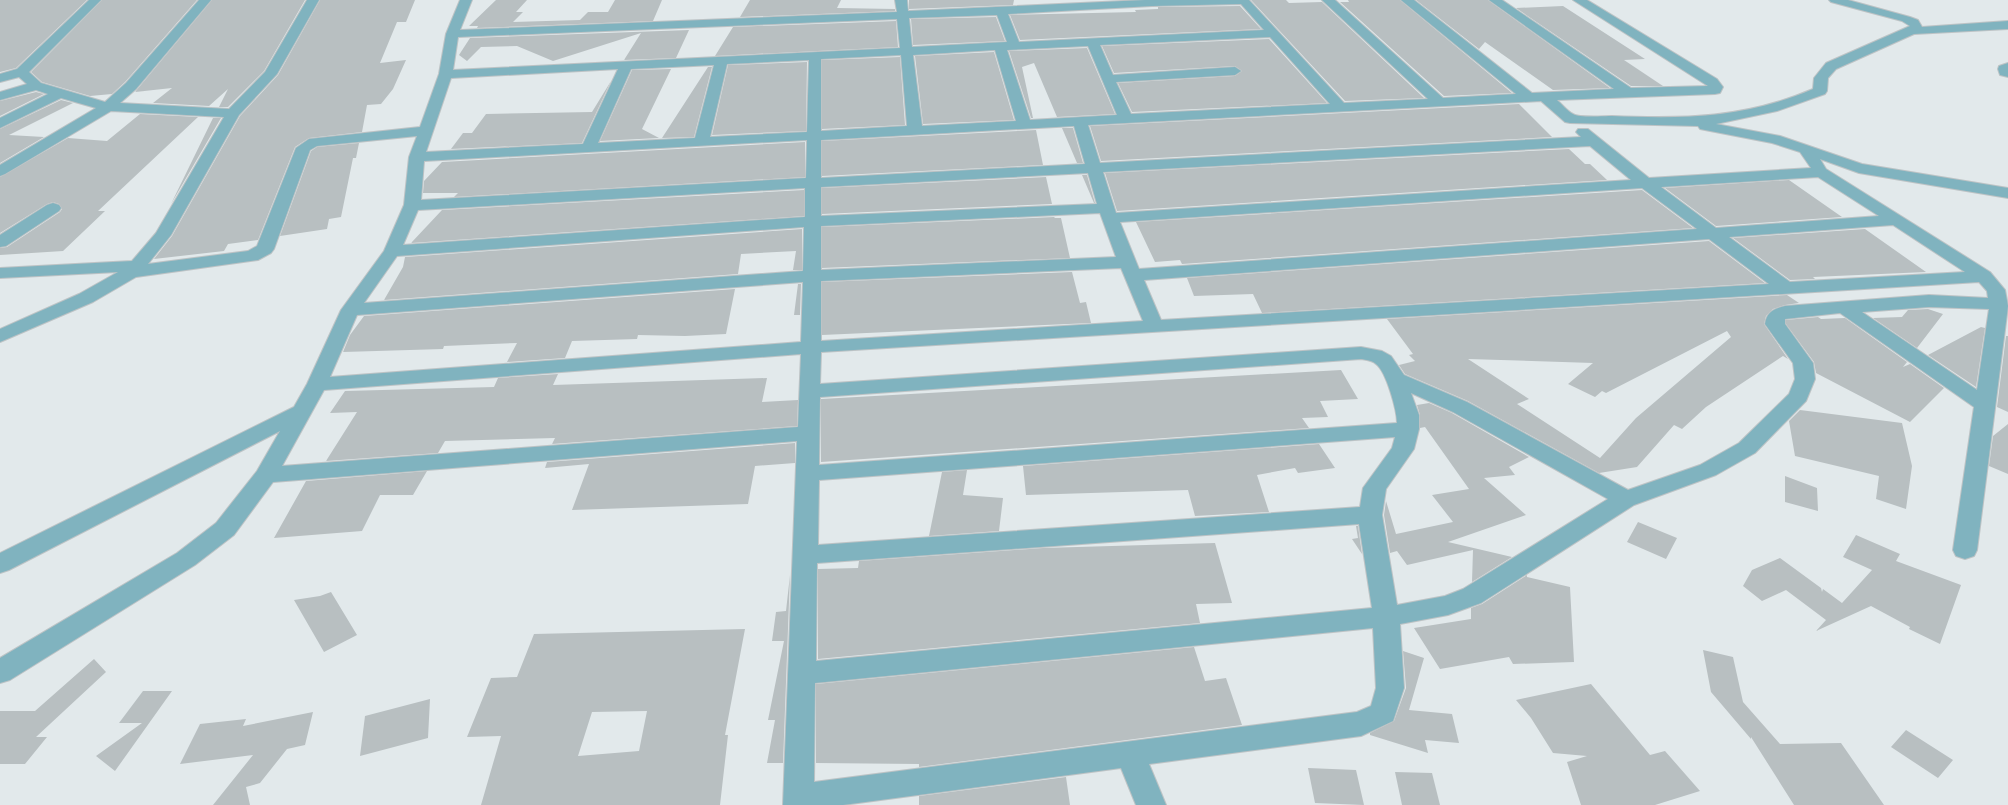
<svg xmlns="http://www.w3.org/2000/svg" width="2008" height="805" font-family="Commissioner,sans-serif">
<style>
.building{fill:#b8bfc1;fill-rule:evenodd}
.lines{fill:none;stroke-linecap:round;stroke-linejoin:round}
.street-casing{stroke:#bdc3c5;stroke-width:2}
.street{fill:#80b3bf;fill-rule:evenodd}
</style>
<rect width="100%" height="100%" fill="#e2e9eb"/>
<!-- building -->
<path class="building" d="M0,0H87L16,68L0,72Z
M102,0H197L125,82L112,94L90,96L42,82L31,72Z
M212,0H305L264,71L228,107H219L228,89L209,106L153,103L172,88L135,92Z
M320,0H415L406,22H397L380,63L406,60L393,89L381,104L367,105L362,132L309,138L295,147L258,240L228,244L224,251L154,259L172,236L240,116L278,75Z
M496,0H527L516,12H523L513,22L580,20L588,12H608L615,0H662L653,21L477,28L478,26H469Z
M750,0H841L837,8L895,9V11L740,17Z
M909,0H1014L1013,5L909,9Z
M1251,0H1286L1289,3L1322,2L1424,98L1345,101Z
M1348,0H1400L1512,93L1444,96L1340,2H1349Z
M1416,0H1488L1610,88L1553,90L1485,42L1479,49Z
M1240,6L1261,29L1020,40L1010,15L1136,12L1135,10L1158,9V7Z
M1563,6L1645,59L1624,60L1663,86H1631L1516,8Z
M996,17L1005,41L913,45L911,19Z
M896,21L898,47L715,56L733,27Z
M689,30L676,58L624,60L641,33L553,61L517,46L481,47L467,61L459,55L470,38Z
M1269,39L1327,103L1132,112L1118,83L1235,76L1242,71L1235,66L1114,73L1102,46Z
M1087,48L1115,114L1057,117L1034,63L1022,67L1033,118H1031L1009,51Z
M994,52L1014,120L923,124L915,56Z
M900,57L905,125L822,129V60Z
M807,62L806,131L712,135L728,65Z
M708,67H712L694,137L662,138Z
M671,69L642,129L659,138L600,141L632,70Z
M611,81L582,143L451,149L463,133H472L486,114L592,112Z
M36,92L44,94L0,116V101Z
M61,100L73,103L9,135L44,137L0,163V129Z
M1519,104L1552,137L1101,161L1090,126Z
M140,114L198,117L98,211H105L63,251L0,255V248L7,247L60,212L62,209L59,204L53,202L47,204L0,233V177L68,138L107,141Z
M213,118H221L171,204Z
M1062,128H1073L1083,163H1077Z
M1036,130L1043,165L822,176V141Z
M805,142V177L454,197L458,193H423L424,181L442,162Z
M359,143L356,158H353L341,217L329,219L327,229L280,236L311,151L317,147Z
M1569,149L1585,164H1590L1607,180L1117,211L1105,173Z
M1082,175H1087L1095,203H1094Z
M1046,177L1052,204L822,214V188Z
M1789,180L1842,217L1716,226L1665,188Z
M804,190V216L411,243L442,210Z
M1642,190L1693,228L1182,264L1180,260L1155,262L1136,222Z
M1054,217L1055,218H1061L1070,258L822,268V227Z
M802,229V270H793L796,251L741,254L738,274L384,300L403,267L405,257Z
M1865,229L1926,272L1813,277L1815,279L1790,280L1733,238Z
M1709,241L1765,283L1262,313L1253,294L1194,296L1187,278Z
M1072,272L1080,303L1086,302L1091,323L822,335V282Z
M798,284H801L800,315H794Z
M735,289L726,334L685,336L638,335L637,339L572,341L565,358L507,362L517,343L444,346L443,349L343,352L350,335L364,316Z
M1787,295L1799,303L1785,305L1773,309L1766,316L1764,324L1788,359L1783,356L1706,407L1682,429L1674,425L1637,467L1599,473L1468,401L1405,374L1399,365L1415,361L1409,355L1413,354L1387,319ZM1727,331L1731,337L1636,418L1600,458L1517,404L1529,399L1468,359L1593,363L1568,384L1595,397L1602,391L1606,393Z
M1928,309L1943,314L1917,348L1873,318L1902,317L1908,310Z
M1818,317L1821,319L1845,318L1907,362L1903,367L1910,364L1944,388L1910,422L1816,373L1814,362L1786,324V320Z
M1981,327L1985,328L1976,387L1928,355Z
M2006,336H2008V412L1997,407Z
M1341,370L1358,399L1320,401L1328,417L1302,418L1309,428L821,462V399Z
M558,374L553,385L767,378L762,402L798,400L797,426L552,444L555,438L445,441L438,453L326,461L357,412L330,413L345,391L494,387L498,378Z
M1429,403L1452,413L1529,457L1509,467L1515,475L1484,478L1526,515L1448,542L1512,557L1472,582L1473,550L1407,565L1397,551L1390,553L1384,515L1386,501L1396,534L1453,522L1432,495L1469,489L1425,427L1420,428V415L1417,405Z
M1800,410L1902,423L1912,466L1906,509L1876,499L1879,476L1795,456L1789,421Z
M2008,424V474L1989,466L1993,436Z
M795,443V463L755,466L748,504L572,510L589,464L545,468L547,462Z
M1319,444L1335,468L1298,473L1295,468L1257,475L1269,512L1195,516L1188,490L1026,495L1023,466Z
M967,470L963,495L1003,498L999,531L929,536L942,472Z
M427,471L413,495H380L362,531L274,538L306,481Z
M1785,476L1817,488L1818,511L1785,502Z
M1638,522L1677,538L1666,559L1627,542Z
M1356,526H1358L1362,554L1352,539L1358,538Z
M1856,535L1900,554L1896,561L1961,585L1940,644L1909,629L1910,627L1871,606L1816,631L1826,620L1786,590L1762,601L1743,586L1752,570L1780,558L1821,588L1822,592L1823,589L1842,603L1872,570L1843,557Z
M1215,543L1232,603L1196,604L1200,623L818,659V569L858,568L859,561L1043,548Z
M790,575L783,763H767L775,720H768L784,641H772L776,612L786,611Z
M1527,575V577L1570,587L1574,662L1513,664L1509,657L1440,669L1414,628L1471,619V608L1482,604Z
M331,592L357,635L324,652L294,600L320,596Z
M745,629L725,735H728L720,805H481L501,736L467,737L491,678L517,677L534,634ZM647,711L639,751L578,756L592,712Z
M1194,647L1205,681L1226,678L1242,725L919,767V764L816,763V684Z
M1703,650L1733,657L1743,702L1780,744L1841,743L1884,805H1794L1751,737V739L1711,692Z
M1403,651L1424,658L1409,710L1452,714L1459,743L1425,740L1428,753L1370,735V733L1394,721L1406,688Z
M94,659L106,672L36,737H47L25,764H0V711H35Z
M1591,684L1650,755L1665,751L1700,791L1655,805H1581L1567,762L1587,756L1553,753L1531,718L1516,700Z
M143,691H172L115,771L96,756L142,723H119Z
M430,699L428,738L360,756L365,716Z
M313,712L305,745L287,749L260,783L246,787L250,805H213L253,755L180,764L200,724L246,719L243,726Z
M1906,730L1953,760L1938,778L1891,747Z
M1308,768L1356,770L1364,805L1315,803Z
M1395,772L1432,773L1440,805H1402Z
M1066,777L1070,805H919V796Z"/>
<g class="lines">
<defs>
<path id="street" d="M89,0H101L29,72L41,83L105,102L126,83L199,0H211L136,89L120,103L229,109L265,72L307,0H319L277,74L239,115L171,235L148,264L248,251L257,246L296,148L309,139L420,127L439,74L446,34L460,0H472L460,30L897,12L895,0H907L908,11L1145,0H1249L1344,103L1428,99L1322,0H1335L1443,98L1516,94L1401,0H1414L1532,93L1614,89L1489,0H1502L1631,88L1708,86L1573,0H1587L1717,79L1723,87L1720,93L1715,94L1557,100C1562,104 1567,111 1573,114C1579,118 1604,116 1612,116C1685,119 1745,118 1813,89L1814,78L1826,63L1910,26L1902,21L1831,2L1829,0H1848L1910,17L1918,20L1922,27L2008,21V29L1914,34L1836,69L1828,78L1827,91L1825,94L1777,111L1716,124L1780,136L1862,164L2008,188V198L1859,173L1820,159L1826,169L1990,272L2005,290L2008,306L1977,550L1974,556L1965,559L1956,556L1953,550L1974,407L1840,313L1785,319V324L1813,363L1815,379L1806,401L1755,453L1716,475L1634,505L1481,603L1448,615L1400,624L1404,688L1393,721L1361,736L1149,764L1166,805H1136L1121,768L843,805H783L797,441L273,482L234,535L195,565L10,680L0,683V658L177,553L216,523L257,471L280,431L9,570L0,573V553L294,407L307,384L341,310L384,251L404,205L409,157L417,136L317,146L310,150L274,249L271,253L258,260L136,277L93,302L0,342V329L79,294L118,272L0,278V268L132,261L156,233L224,117L111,111L5,174L0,176V165L96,108L61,98L0,128V118L48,94L36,90L0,100V92L27,84L19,77L0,82V74L17,69ZM1241,4L1264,30L1019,42L1008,14L1152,6ZM997,15L1007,42L912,47L909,18ZM897,19L900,48L453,70L458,37ZM1270,37L1330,104L1131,114L1116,82L1235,75L1241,71L1235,67L1113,75L1100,45ZM1088,46L1117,115L1030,120L1007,50ZM995,50L1016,121L922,126L913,55ZM901,55L907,126L821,131V59ZM809,60L807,132L710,137L727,64ZM714,65L695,138L598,143L631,69ZM618,69L583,144L426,152L451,78ZM1541,101L1565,122L1570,123L1698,126L1700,129L1705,130L1772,143L1800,152L1811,168L1649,178L1588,129H1578L1576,132L1581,137L1100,163L1088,125ZM1074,126L1085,164L821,178V140ZM807,140L806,178L421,200L424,161ZM1590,146L1631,180L1116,213L1103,172ZM1088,173L1097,204L821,216V187ZM1818,177L1879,216L1716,228L1661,187ZM805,188V217L403,245L418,210ZM1642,188L1697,229L1139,269L1120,222ZM1100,213L1116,257L821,270V226ZM1893,225L1965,272L1790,282L1729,237ZM804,227L803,271L364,303L397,256ZM1709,239L1769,284L1161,320L1144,280ZM1121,268L1143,321L821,341V281ZM803,282L801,342L330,377L357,315ZM1979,282L1987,291L1988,298L1929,295L1785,306C1773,309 1767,312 1765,324L1793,363L1795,379L1789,394L1739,443L1700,465L1628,490L1467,402L1404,375L1391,356L1382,351L1361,347L820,384L821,352ZM1929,307L1989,309L1977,390L1862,312ZM801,354L798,427L282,466L324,390ZM1361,359C1366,360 1372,360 1376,364C1386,371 1397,410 1397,423L819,465L820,397ZM1411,393L1453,412L1608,499L1463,589L1445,596L1397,605L1382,515L1386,489L1414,449L1419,429V415ZM1395,437L1392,448L1363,488L1360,507L818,545L819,480ZM1359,524L1372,608L816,661L817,563ZM1373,628L1376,688L1371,706L1357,712L814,782L815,683Z
M2008,63V77L2000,75L1998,69L1999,66Z
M53,203L59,205L61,208L59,211L6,246L0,247V235L47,205Z"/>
</defs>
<!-- street casing -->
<use href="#street" class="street-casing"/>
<!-- street -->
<use href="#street" class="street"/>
</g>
</svg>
